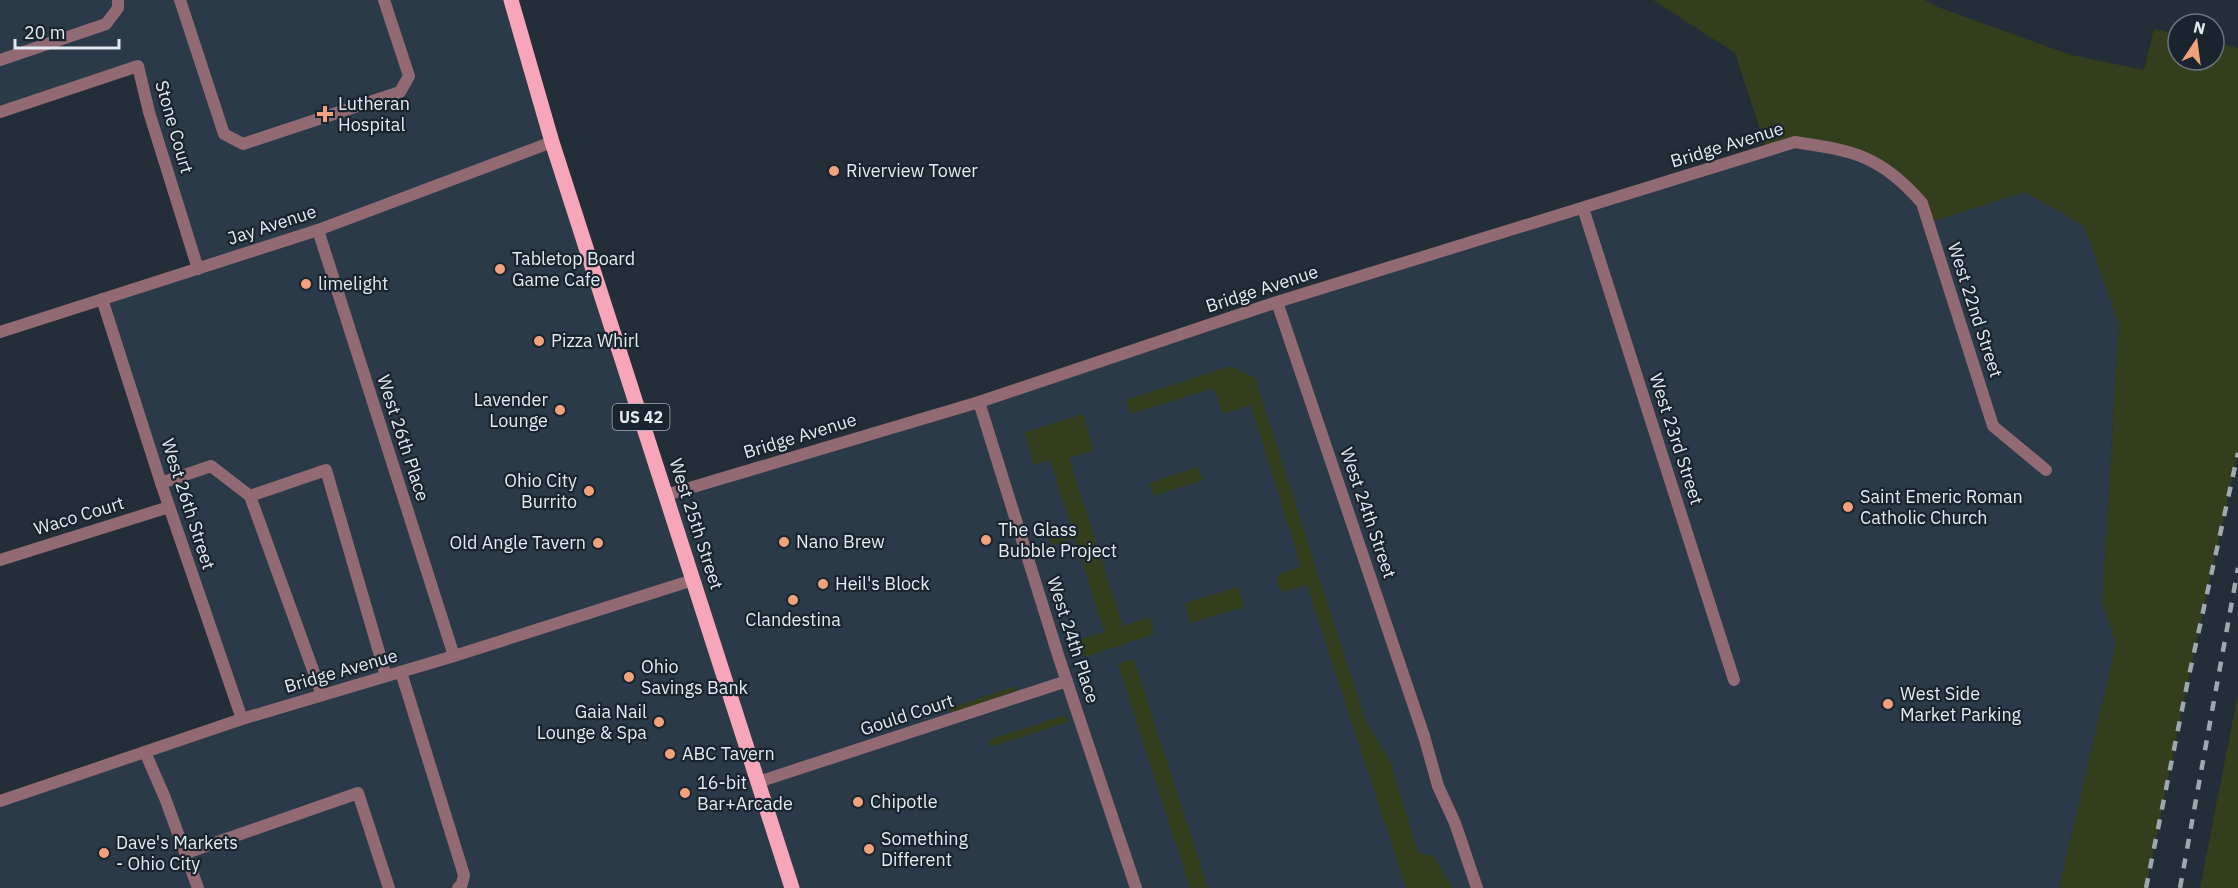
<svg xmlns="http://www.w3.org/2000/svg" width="2238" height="888" font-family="'IBM Plex Sans',sans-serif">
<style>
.built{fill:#2a3a48}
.green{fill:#333e1d}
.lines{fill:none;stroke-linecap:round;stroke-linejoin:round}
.lane{stroke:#916a73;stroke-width:12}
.street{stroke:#916a73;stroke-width:12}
.primary{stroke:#f7a6ba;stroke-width:15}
.rail{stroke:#9fa7af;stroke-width:4.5;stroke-dasharray:10 10;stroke-linecap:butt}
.poi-dot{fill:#f1a27b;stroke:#19242e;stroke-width:2}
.labels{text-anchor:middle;stroke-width:4.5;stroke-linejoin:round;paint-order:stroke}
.shield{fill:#19242e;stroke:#a6afb6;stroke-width:1.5}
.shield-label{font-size:16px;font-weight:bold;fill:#e3eaf1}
.poi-label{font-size:18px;fill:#e3eaf1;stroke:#19242e;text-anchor:start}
.street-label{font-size:18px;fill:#e3eaf1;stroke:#19242e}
</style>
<rect width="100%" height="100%" fill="#232e38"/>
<!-- built -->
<path class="built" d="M0,0H511L666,495L1795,142L1836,148L1902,181L1928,223L2025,192L2084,226L2119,324L2102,602L2116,644L2059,888H0V801L242,719L102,299L198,268L138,66L0,112Z"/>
<!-- green -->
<path class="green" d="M1653,0H1925L1935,6L2071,55L2144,70L2154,29L2178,34V60H2214V42L2238,48V453L2188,680L2146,888H2059L2116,644L2102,602L2119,324L2084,226L2025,192L1928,223L1922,203L1872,160L1795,142L1767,151L1735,53Z
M1231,366L1255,378L1365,719L1391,763L1418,852L1434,857L1453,888H1406L1307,585L1281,592L1276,581L1280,573L1301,567L1251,405L1223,414L1214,388L1130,414L1126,400Z
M1083,414L1094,450L1069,458L1123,626L1150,617L1154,634L1085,657L1078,640L1104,632L1075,538L1051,546L1047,534L1071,526L1050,460L1034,465L1025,432Z
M1198,467L1203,480L1153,496L1149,483Z
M1238,587L1244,607L1191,623L1185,603Z
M1134,659L1208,888H1190L1118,664Z
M1016,686L1017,692L951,713L949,708Z
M2238,694V888H2200Z
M1065,715L1068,722L991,747L988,740Z"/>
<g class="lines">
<!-- lane -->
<path class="lane" d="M180,0L224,134L243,144L400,92L409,76L384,0
M0,60L106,24L118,8V0
M0,112L138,66L149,112L198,269
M1583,208L1734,680
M318,230L454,656
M979,402L1059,658L1136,888
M161,483L211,466L250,496
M0,560L169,507
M401,672L464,875L462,884L458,888
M322,695L250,496L326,470L386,676
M1424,736L1438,786L1455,823L1477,888
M145,752L165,798L198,888
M186,853L358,793L389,888"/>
<!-- street -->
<path class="street" d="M102,299L161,483L242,719
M1277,302L1424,736
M0,332L318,230L552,142
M666,495L979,402L1277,302L1795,142C1855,151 1881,156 1922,203L1993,426L2046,470
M758,782L1067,681
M0,801L242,719L454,656L693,580"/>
<!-- primary -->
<path class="primary" d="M511,0L552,142L792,888"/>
<!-- rail -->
<path class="rail" d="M2146,888L2188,680L2238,453
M2180,888L2238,568"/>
</g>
<!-- markers -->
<g class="poi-dot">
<path d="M322 105h6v6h6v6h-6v6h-6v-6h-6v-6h6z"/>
<circle cx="834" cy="171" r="6"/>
<circle cx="500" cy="269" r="6"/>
<circle cx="306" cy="284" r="6"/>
<circle cx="539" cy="341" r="6"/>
<circle cx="560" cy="410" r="6"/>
<circle cx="589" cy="491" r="6"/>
<circle cx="1848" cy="507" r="6"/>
<circle cx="986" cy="540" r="6"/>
<circle cx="784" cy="542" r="6"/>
<circle cx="598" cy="543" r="6"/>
<circle cx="823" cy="584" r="6"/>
<circle cx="793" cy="600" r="6"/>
<circle cx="629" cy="677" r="6"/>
<circle cx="1888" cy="704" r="6"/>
<circle cx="659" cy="722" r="6"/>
<circle cx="670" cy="754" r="6"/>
<circle cx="685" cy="793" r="6"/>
<circle cx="858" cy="802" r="6"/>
<circle cx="869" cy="849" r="6"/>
<circle cx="104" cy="853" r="6"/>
</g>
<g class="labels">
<!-- shield labels -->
<rect class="shield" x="612.5" y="404" width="57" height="26" rx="4.5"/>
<g class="shield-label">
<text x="641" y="423">US 42</text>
</g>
<!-- poi labels -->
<g class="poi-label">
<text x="338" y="110">Lutheran<tspan x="338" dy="21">Hospital</tspan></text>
<text x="846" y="177">Riverview Tower</text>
<text x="512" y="265">Tabletop Board<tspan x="512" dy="21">Game Cafe</tspan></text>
<text x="318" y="290">limelight</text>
<text x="551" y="347">Pizza Whirl</text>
<text x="548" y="406" text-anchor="end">Lavender<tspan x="548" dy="21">Lounge</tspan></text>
<text x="577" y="487" text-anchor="end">Ohio City<tspan x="577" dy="21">Burrito</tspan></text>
<text x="1860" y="503">Saint Emeric Roman<tspan x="1860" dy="21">Catholic Church</tspan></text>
<text x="998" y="536">The Glass<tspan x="998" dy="21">Bubble Project</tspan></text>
<text x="796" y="548">Nano Brew</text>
<text x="586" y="549" text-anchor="end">Old Angle Tavern</text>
<text x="835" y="590">Heil's Block</text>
<text x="793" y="626" text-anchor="middle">Clandestina</text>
<text x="641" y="673">Ohio<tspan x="641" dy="21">Savings Bank</tspan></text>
<text x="1900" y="700">West Side<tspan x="1900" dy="21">Market Parking</tspan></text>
<text x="647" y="718" text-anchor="end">Gaia Nail<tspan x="647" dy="21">Lounge &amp; Spa</tspan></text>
<text x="682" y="760">ABC Tavern</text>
<text x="697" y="789">16-bit<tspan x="697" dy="21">Bar+Arcade</tspan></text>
<text x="870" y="808">Chipotle</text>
<text x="881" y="845">Something<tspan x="881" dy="21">Different</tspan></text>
<text x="116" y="849">Dave's Markets<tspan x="116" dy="21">- Ohio City</tspan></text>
</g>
<!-- street labels -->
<g class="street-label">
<text transform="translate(174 127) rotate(74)" y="6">Stone Court</text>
<text transform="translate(1727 145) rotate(-17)" y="6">Bridge Avenue</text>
<text transform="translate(272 225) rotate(-18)" y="6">Jay Avenue</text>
<text transform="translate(1262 289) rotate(-18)" y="6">Bridge Avenue</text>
<text transform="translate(1975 310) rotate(72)" y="6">West 22nd Street</text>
<text transform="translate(800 436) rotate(-17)" y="6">Bridge Avenue</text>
<text transform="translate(403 438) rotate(72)" y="6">West 26th Place</text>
<text transform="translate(1676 439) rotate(72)" y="6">West 23rd Street</text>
<text transform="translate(188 504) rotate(72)" y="6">West 26th Street</text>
<text transform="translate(1368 513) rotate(71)" y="6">West 24th Street</text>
<text transform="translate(79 516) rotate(-17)" y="6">Waco Court</text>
<text transform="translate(696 524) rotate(72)" y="6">West 25th Street</text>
<text transform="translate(1073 640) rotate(72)" y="6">West 24th Place</text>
<text transform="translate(341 671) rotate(-16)" y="6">Bridge Avenue</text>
<text transform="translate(907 715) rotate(-18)" y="6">Gould Court</text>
</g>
</g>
<!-- north arrow -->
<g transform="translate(2196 42) rotate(13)"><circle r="28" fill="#19242e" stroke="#6a737c" stroke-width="1.5"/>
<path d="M0-4.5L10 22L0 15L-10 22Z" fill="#f1a27b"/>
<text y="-9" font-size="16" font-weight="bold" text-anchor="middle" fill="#e3eaf1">N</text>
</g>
<!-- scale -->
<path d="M15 39v9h104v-9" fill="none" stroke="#e3eaf1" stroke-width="3"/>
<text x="24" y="39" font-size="18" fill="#e3eaf1" stroke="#19242e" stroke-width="4.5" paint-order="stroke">20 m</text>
</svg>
